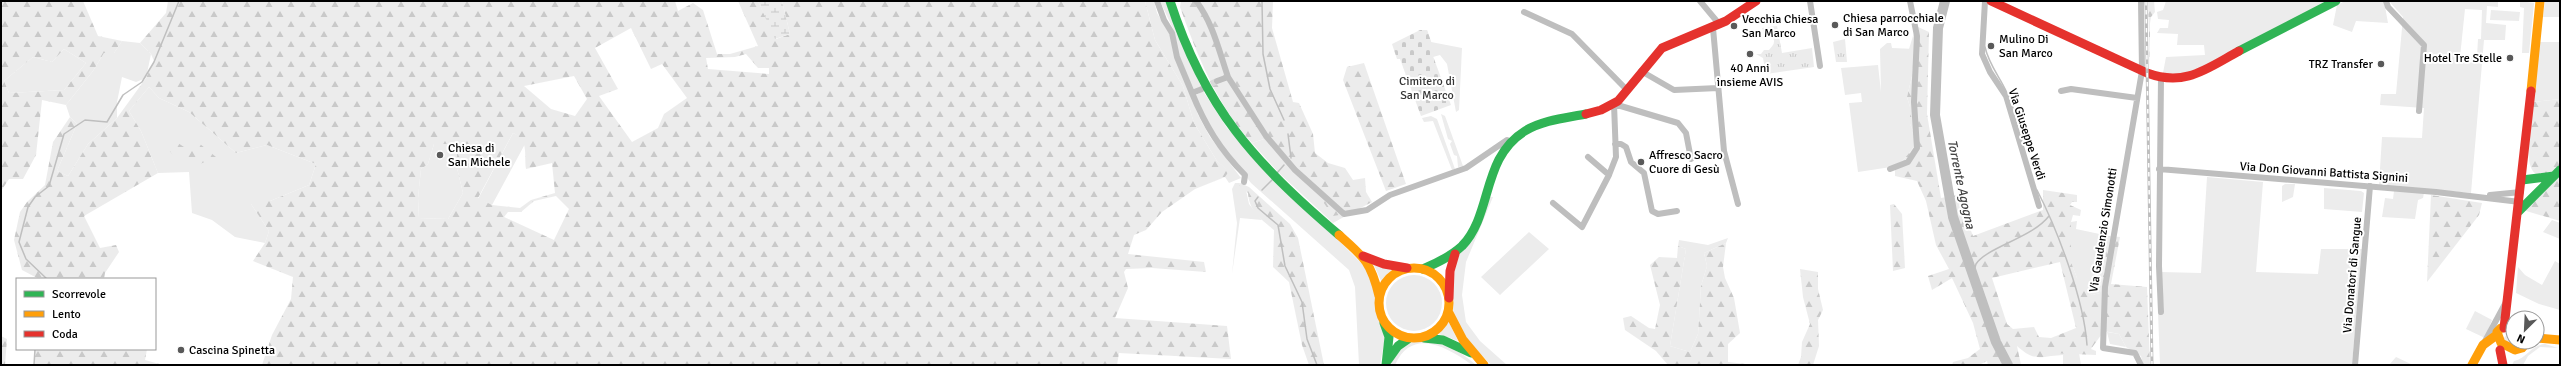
<svg xmlns="http://www.w3.org/2000/svg" width="2561" height="366" font-family="Signika,sans-serif">
<style>
.grass{fill:#ececec;fill-rule:evenodd}
.forest{fill:url(#forest-firs);fill-rule:evenodd}
.wetland{fill:url(#wetland-marsh)}
.cemetery{fill:url(#cemetery-stones)}
.park{fill:url(#park-tufts)}
.lines{fill:none;stroke-linecap:round;stroke-linejoin:round}
.stream{stroke:#bfbfbf;stroke-width:1.5}
.river{stroke:#bfbfbf;stroke-width:10}
.street-tunnel{stroke:#d9d9d9;stroke-width:6;stroke-dasharray:6 3;stroke-linecap:butt}
.street{stroke:#bebebe;stroke-width:6}
.fast{stroke:#30b455;stroke-width:9}
.slow{stroke:#ff9f0a;stroke-width:9}
.jam{stroke:#e5322d;stroke-width:9}
.rail-casing{stroke:#bebebe;stroke-width:3}
.rail{stroke:#fff;stroke-width:1.5;stroke-dasharray:4.5;stroke-linecap:butt}
.poi-dot{fill:#595959;stroke:#fff;stroke-width:1.5}
.labels{text-anchor:middle;stroke-width:4;stroke-linejoin:round;paint-order:stroke}
.poi-label{font-size:12px;fill:#000;stroke:#fff;text-anchor:start}
.park-label{font-size:12px;fill:#333;stroke:#fff}
.street-label{font-size:12px;fill:#000;stroke:#fff}
.water-label{font-size:13px;font-style:italic;fill:#444;stroke:#fff}
</style>
<defs>
<pattern id="forest-firs" width="22" height="20" patternUnits="userSpaceOnUse"><rect width="22" height="20" fill="#ececec"/><path d="M5 1l3.5 6h-7zM16 11l3.5 6h-7z" fill="#c9c9c9"/></pattern>
<pattern id="wetland-marsh" width="20" height="14" patternUnits="userSpaceOnUse"><rect width="20" height="14" fill="#ececec"/><path d="M1 5h8M5 5V1M11 12h8M15 12V8" fill="none" stroke="#c9c9c9"/></pattern>
<pattern id="cemetery-stones" width="16" height="16" patternUnits="userSpaceOnUse"><rect width="16" height="16" fill="#ececec"/><path d="M2 7V4a2 2 0 0 1 4 0v3zM10 15v-3a2 2 0 0 1 4 0v3z" fill="#c9c9c9"/></pattern>
<pattern id="park-tufts" width="24" height="20" patternUnits="userSpaceOnUse"><rect width="24" height="20" fill="#ececec"/><path d="M3 7l-1-3M5 7V3M7 7l1-3M15 17l-1-3M17 17v-4M19 17l1-3" fill="none" stroke="#c9c9c9"/></pattern>
</defs>
<rect width="100%" height="100%" fill="#fff"/>
<!-- grass -->
<path class="grass" d="M1145,1H1154L1157,13L1170,35L1198,115L1210,137L1241,178L1229,183L1225,177L1228,171L1217,161L1194,123L1183,86L1155,40Z
M1160,1H1165L1202,86L1193,90L1179,55L1174,31Z
M2166,1H2336L2185,78L2156,73H2163L2166,57L2205,55L2204,45H2177L2178,34L2157,33L2160,28H2168L2169,20L2158,19L2157,12L2163,10Z
M2345,1H2384L2388,23L2356,21L2352,32L2333,25L2337,5Z
M2389,1H2498V7L2487,6L2486,23L2506,25L2505,40H2484L2471,193L2379,185L2382,137L2422,138L2424,108L2380,105L2381,94H2396L2403,17ZM2465,9L2482,10L2481,39H2478L2477,56L2460,57Z
M2520,1L2534,3L2529,53H2522L2524,8L2520,7Z
M2545,1H2560V17H2543Z
M2491,10L2520,12L2519,21L2490,20Z
M1420,30H1427L1431,42L1462,48L1459,110L1456,112L1447,64L1440,55L1433,57Z
M122,41L140,43L151,54L146,78L136,82L122,77L117,102V118L88,144L68,176L57,171L77,124L70,117L66,105L93,71L104,53H114Z
M2538,42H2560V99L2533,102Z
M1887,43H1891L1892,48L1915,49L1912,76L1907,97L1910,107V124L1918,142L1895,170L1891,167L1858,172L1849,103L1862,102L1861,93L1845,95L1841,68L1878,65L1881,92L1880,49Z
M64,49L86,63L64,90L9,93L4,81L33,57L52,62Z
M149,87L159,98L189,112L236,153L267,145L316,164L309,185L270,201L251,204L269,231L265,243L235,237L212,220L192,213L189,172L158,173L141,131L129,111Z
M1203,91L1227,128L1369,271L1376,292V309L1385,337L1380,365H1359L1355,287L1349,270L1251,183L1216,137L1196,102V95Z
M1441,114L1445,116L1463,166L1458,167L1457,156L1454,155L1450,144L1452,141L1448,139Z
M1431,116L1437,119L1455,169L1452,170L1433,121L1424,122L1422,118Z
M513,133L523,138L525,144L492,205L478,199Z
M1270,137L1307,179L1351,213L1333,223L1279,173L1252,143Z
M434,144H453L458,147L456,164L463,193L448,219L419,218L418,198L421,169L428,164Z
M2207,177L2263,182L2256,272L2318,274L2321,249H2362L2352,365H2160L2158,312L2164,313L2161,272L2201,273Z
M1235,183H1240L1239,185L1246,190L1249,204L1262,220L1240,218L1232,274L1237,223L1232,189Z
M2285,184H2295L2293,197L2282,202V186Z
M2324,188L2361,191L2364,193L2362,212L2324,209Z
M2394,191L2424,193L2423,198L2418,200L2415,219L2382,217L2385,198L2393,199Z
M1490,197H1493L1466,262L1462,295L1466,322L1480,341L1507,365H1491L1461,333L1454,318L1451,289L1454,261L1476,231Z
M2552,220L2560,223V239L2543,232Z
M2077,221L2076,229L2109,236L2100,293L2092,295L2077,278L2071,262V222Z
M1529,232L1549,249L1500,295L1481,277Z
M1728,238L1726,243L1704,253L1707,266L1701,286L1698,334L1690,352L1670,346L1686,249L1678,246L1679,240L1708,245Z
M2555,261L2560,264V310L2539,304L2516,293L2518,267L2525,275L2542,285Z
M1373,263L1393,271L1382,283Z
M1386 303a28 28 0 1 1 56 0a28 28 0 1 1-56 0Z
M2475,311L2492,320L2485,338L2466,329Z
M1448,320L1458,341L1436,333Z
M2510,331H2513V342H2521L2517,348L2503,339Z
M2107,332L2119,334L2126,347L2110,344Z
M1420,340C1443,341 1459,350 1476,365H1472C1447,347 1412,327 1395,365H1389L1405,344Z
M2545,344L2558,348L2540,347L2528,356L2523,365H2512L2514,361C2527,358 2531,345 2545,344Z
M2051,353H2079L2081,365H2063V355L2051,356Z
M2396,357L2413,365H2389Z"/>
<!-- forest -->
<path class="forest" d="M1,1H83L98,36L122,41L114,53H104L93,71L66,105L42,100L36,155L23,179H9L1,191ZM64,49L86,63L64,90L9,93L4,81L33,57L52,62Z
M168,1H675L678,11L693,3L703,10L717,54H730L758,46L738,1H758L776,39L790,34L782,1H1145L1155,40L1183,86L1194,123L1217,161L1229,171L1225,177L1195,189L1162,212L1146,230L1134,235L1128,254L1204,262L1206,272L1152,268L1126,269L1124,272L1128,288L1115,318L1227,326L1231,359L1119,353L1117,365H262L272,335L291,299L293,277L253,261L265,243L269,231L251,204L256,197L270,201L309,185L316,164L267,145L236,153L189,112L159,98L149,87L129,111L141,131L158,173L84,216L100,248L116,245L119,252L105,273L104,279H39L22,270L14,240L20,212L27,202L45,185L53,142L70,117L77,124L57,171L68,176L88,144L117,118L146,78L154,61L151,54L140,43L166,13ZM631,28L651,69L662,64L687,98L664,114L658,128L632,142L599,96L618,89L595,48ZM746,54L758,68H769V74L708,69L706,58L735,57ZM574,76L587,99L575,116L551,109L524,86ZM513,133C529,141 524,152 526,169L552,163L555,193L531,200L520,208L492,205L478,198ZM434,144H453L458,147L456,164L463,193L448,219L419,218L418,198L421,169L428,164ZM556,196L569,209L554,240L504,217L508,212H521L534,201Z
M1181,1H1273L1272,28L1293,102L1299,103L1313,134L1315,153L1328,163L1345,168L1353,180L1365,178L1366,192L1372,202L1351,213L1333,216L1307,179L1270,137L1252,143C1217,105 1197,55 1180,7Z
M2148,1H2154L2155,12L2151,17L2150,23V71Z
M1916,26L1929,32L1927,114L1941,198L1957,195L1973,236L2043,210V190L2077,195V202H2072L2070,205L2081,210L2080,216L2073,215L2071,222V262L2077,278L2084,279L2089,284L2088,289L2092,295L2100,293L2109,236L2120,237L2111,284L2147,287L2150,365H2143L2141,356L2126,347L2119,334L2104,331L2091,349L2096,351V355L2051,353V356C2034,359 2030,357 2017,346L2021,365H2013L1997,336L1944,208L1996,336L2012,365H1988L1987,361L1979,365H1952L1953,362L1968,358L1980,349L1973,323L1952,278L1932,290L1928,276L1949,269L1936,245L1926,201L1917,181L1895,176V170L1918,142L1910,124V107L1907,97L1912,76L1915,49H1909ZM2060,262L2076,328L2051,338L2039,337L2034,327L2013,329L2007,324L1992,278Z
M1364,63L1406,184L1386,191L1343,80L1347,67Z
M2560,99V166C2556,172 2551,173 2544,175C2518,181 2532,115 2533,102Z
M175,141L184,147L200,144L216,157L200,164L174,156L167,148Z
M2560,173V221L2523,210Z
M1240,183L1249,187L1290,224L1298,238L1324,365H1309L1302,345L1289,282L1273,267L1274,230C1261,219 1249,211 1248,193L1239,185Z
M2431,195L2482,203L2479,215L2427,282Z
M1894,204L1902,214L1905,268L1893,271L1890,205Z
M1726,243L1723,267L1725,278L1734,298L1740,333L1728,344V362L1754,365H1668L1656,351L1625,330L1623,318L1631,316L1649,328L1655,329L1660,305L1650,265L1659,257L1677,258L1678,246L1686,249L1670,346L1690,352L1698,334L1701,286L1707,266L1704,253Z
M1800,269L1818,272V289L1823,310L1818,320L1819,346L1813,365H1798L1801,357L1802,342L1810,324L1803,297Z
M1,336L7,339L5,365H1Z
M35,349H147L145,360L163,365H35Z"/>
<!-- wetland -->
<path class="wetland" d="M758,1H782L790,34L775,39Z"/>
<!-- cemetery -->
<path class="cemetery" d="M1420,30H1427L1433,47L1430,48L1451,105L1421,116L1400,59H1397L1392,44Z"/>
<!-- park -->
<path class="park" d="M1777,26L1782,53L1812,48L1814,67L1766,74L1763,58L1756,54H1761L1764,50H1769C1773,45 1777,42 1771,35L1764,33L1762,28Z
M1845,39L1847,62H1836L1833,42Z"/>
<g class="lines">
<!-- stream -->
<path class="stream" d="M1262,1L1263,54L1270,89L1284,120
M1985,47C1989,65 2000,77 2007,93
M2009,96L2013,108
M1288,134L1291,158
M1277,173L1284,165
M1262,190L1272,180
M2037,190C2058,231 2084,300 2087,345
M1258,197L1255,201L1258,208L1278,225L1285,266L1302,302L1307,339L1317,365
M1973,276C1974,272 1975,267 1976,264C1987,247 2032,238 2049,216
M47,279L26,259L19,242L28,207L35,197L49,186L64,134L85,120L107,122L123,95L142,82L154,62L179,1
M58,279H63
M34,365L35,349"/>
<!-- river -->
<path class="river" d="M1945,1L1938,28L1935,115L1953,217L1996,342L2008,365"/>
<!-- street-tunnel -->
<path class="street-tunnel" d="M1203,88L1217,81"/>
<!-- street -->
<path class="street" d="M1157,1L1164,20L1172,33L1177,57L1192,93
M1196,1C1213,23 1219,51 1228,77
M1700,1L1720,25
M1810,1L1820,66
M1985,1L1982,54L1990,72L2006,96L2039,206
M2141,1L2142,71L2105,287L2103,348L2135,353L2141,365
M2386,1L2388,7L2424,45L2419,111
M1524,12L1572,34L1626,89
M1713,28L1724,151L1738,204
M1641,71L1674,90L1718,88
M2161,78L2159,266L2161,312
M1217,81L1228,77L1266,136L1295,170L1344,214L1367,210L1390,195L1466,168L1507,140L1512,142
M1202,89L1192,93C1205,125 1220,150 1245,175L1244,182
M2061,91L2071,89L2137,98
M1615,144H1621L1626,147L1631,162L1644,173L1652,211L1658,214L1677,211
M1588,157L1609,175
M1890,169L1908,162L1917,148L1914,102L1917,36L1910,1
M2159,169L2436,192L2520,202
M2490,195L2521,192
M1553,203L1582,227L1609,175L1616,157L1614,104L1678,123L1686,133L1691,159
M2484,343L2506,302
M2355,365L2370,186"/>
<!-- fast -->
<path class="fast" d="M1170,1C1205,109 1254,162 1339,235
M2239,51L2336,1
M2522,180L2554,176
M2519,211L2560,170
M1423,269C1437,263 1450,257 1462,246C1493,214 1481,158 1525,131C1543,120 1566,118 1586,114
M1384,323L1389,337L1386,365
M1424,338L1443,340L1471,353
M1388,360L1398,346L1408,339"/>
<!-- slow -->
<path class="slow" d="M2531,91L2540,1
M1339,235C1364,257 1371,262 1379,296
M1379 303a35 35 0 1 1 70 0a35 35 0 1 1-70 0Z
M1448,311L1463,340L1484,365
M2513,326L2501,328L2497,332L2501,343L2515,350L2522,348L2527,342
M2537,338L2560,340
M2472,365L2483,345L2498,334"/>
<!-- jam -->
<path class="jam" d="M1991,1L2147,73C2185,87 2206,69 2239,51
M1586,114L1601,110L1618,101L1662,48L1726,21L1756,1
M1363,256L1384,264L1407,268
M1449,298L1450,271L1455,254
M2504,328L2531,91
M2500,350L2503,365"/>
<defs>
<path id="rail" d="M2146,1L2152,365"/>
</defs>
<!-- rail casing -->
<use href="#rail" class="rail-casing"/>
<!-- rail -->
<use href="#rail" class="rail"/>
</g>
<!-- markers -->
<g class="poi-dot">
<circle cx="1835" cy="25" r="4"/>
<circle cx="1734" cy="26" r="4"/>
<circle cx="1991" cy="46" r="4"/>
<circle cx="1750" cy="54" r="4"/>
<circle cx="2510" cy="58" r="4"/>
<circle cx="2381" cy="64" r="4"/>
<circle cx="440" cy="155" r="4"/>
<circle cx="1641" cy="162" r="4"/>
<circle cx="181" cy="350" r="4"/>
</g>
<g class="labels">
<!-- poi labels -->
<g class="poi-label">
<text x="1843" y="22">Chiesa parrocchiale<tspan x="1843" dy="14">di San Marco</tspan></text>
<text x="1742" y="23">Vecchia Chiesa<tspan x="1742" dy="14">San Marco</tspan></text>
<text x="1999" y="43">Mulino Di<tspan x="1999" dy="14">San Marco</tspan></text>
<text x="2502" y="62" text-anchor="end">Hotel Tre Stelle</text>
<text x="2373" y="68" text-anchor="end">TRZ Transfer</text>
<text x="1750" y="72" text-anchor="middle">40 Anni<tspan x="1750" dy="14">insieme AVIS</tspan></text>
<text x="448" y="152">Chiesa di<tspan x="448" dy="14">San Michele</tspan></text>
<text x="1649" y="159">Affresco Sacro<tspan x="1649" dy="14">Cuore di Gesù</tspan></text>
<text x="189" y="354">Cascina Spinetta</text>
</g>
<!-- park labels -->
<g class="park-label">
<text x="1427" y="85">Cimitero di<tspan x="1427" dy="14">San Marco</tspan></text>
</g>
<!-- street labels -->
<g class="street-label">
<text transform="translate(2027 134) rotate(72)" y="4">Via Giuseppe Verdi</text>
<text transform="translate(2324 172) rotate(4)" y="4">Via Don Giovanni Battista Signini</text>
<text transform="translate(2103 230) rotate(-81)" y="4">Via Gaudenzio Simonotti</text>
<text transform="translate(2352 275) rotate(-85)" y="4">Via Donatori di Sangue</text>
</g>
<!-- water labels -->
<g class="water-label">
<text transform="translate(1962 184) rotate(78)" y="5">Torrente Agogna</text>
</g>
</g>
<!-- border -->
<rect width="2561" height="366" fill="none" stroke="#000000" stroke-width="4"/>
<!-- legend -->
<rect x="16" y="278" width="140" height="72" fill="#ffffff" stroke="#999999"/>
<rect x="24" y="291" width="20" height="6" fill="#30b455" stroke="#999999"/>
<text x="52" y="298" font-size="12" fill="#000000">Scorrevole</text>
<rect x="24" y="311" width="20" height="6" fill="#ff9f0a" stroke="#999999"/>
<text x="52" y="318" font-size="12" fill="#000000">Lento</text>
<rect x="24" y="331" width="20" height="6" fill="#e5322d" stroke="#999999"/>
<text x="52" y="338" font-size="12" fill="#000000">Coda</text>
<!-- north arrow -->
<g transform="translate(2525 330) rotate(204)"><circle r="19" fill="#ffffff" stroke="#999999"/>
<path d="M0-3L7 15L0 10L-7 15Z" fill="#595959"/>
<text y="-6" font-size="11" font-weight="bold" text-anchor="middle" fill="#000000">N</text>
</g>
</svg>
